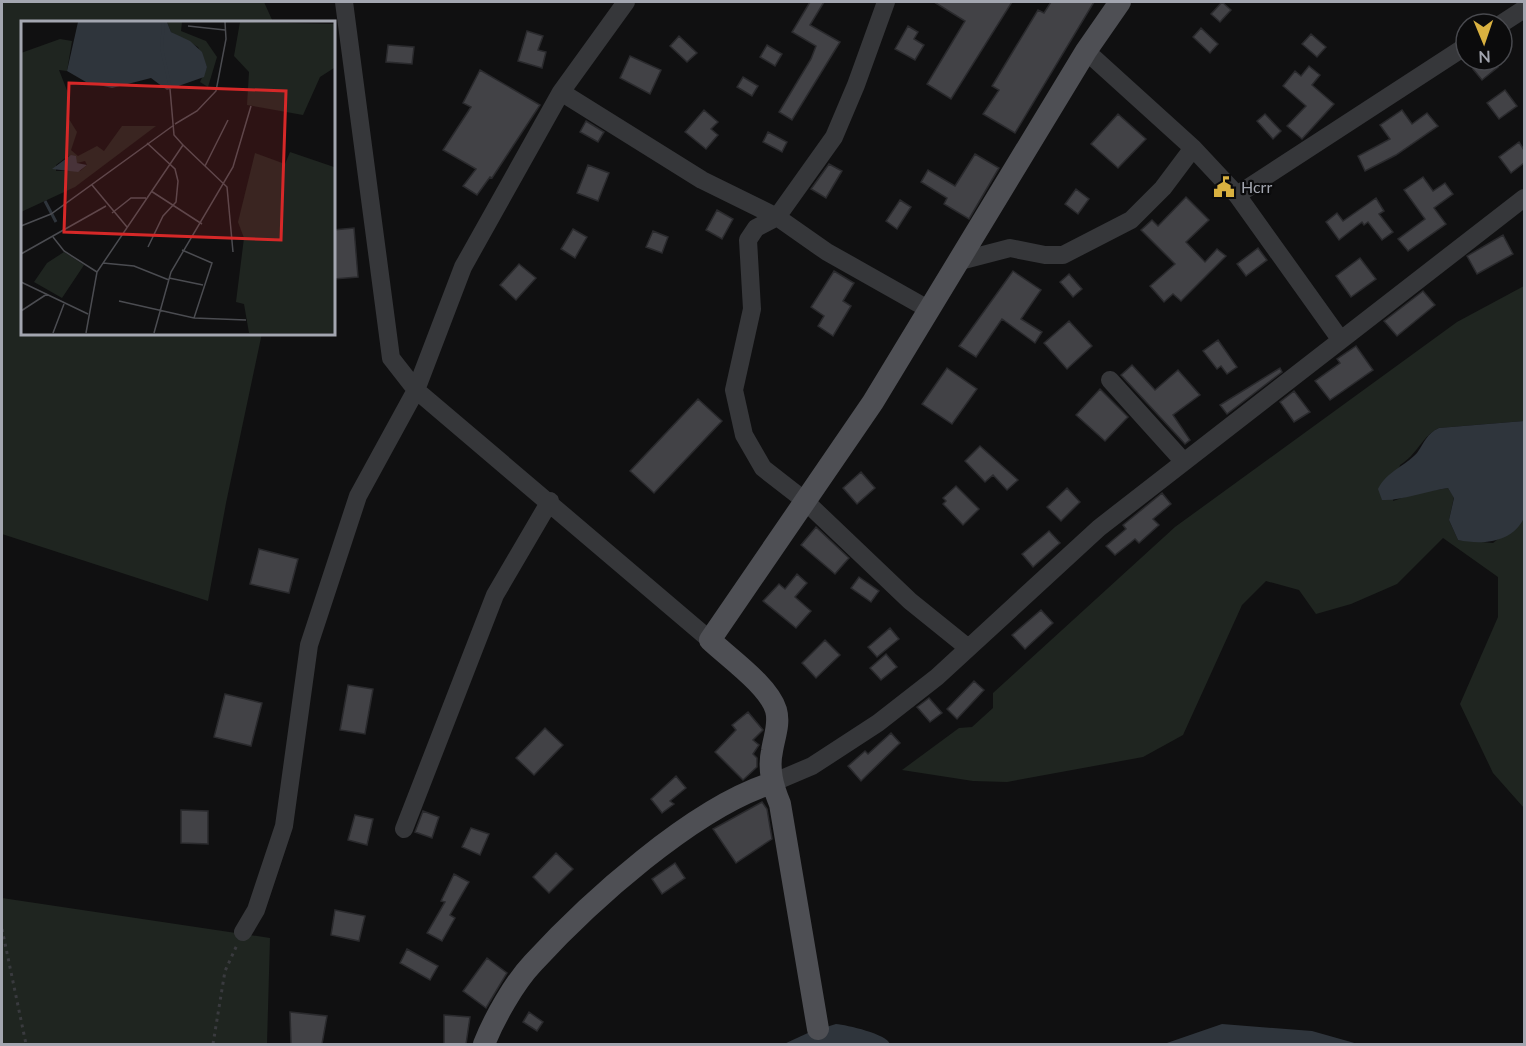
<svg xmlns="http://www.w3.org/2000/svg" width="1526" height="1046" font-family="Lato,sans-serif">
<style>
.green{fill:#1f2520}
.water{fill:#2f353c}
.building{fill:#424246;stroke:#2a2a2d;stroke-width:1.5}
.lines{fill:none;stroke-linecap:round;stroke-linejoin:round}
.path{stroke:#393a3e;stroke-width:3;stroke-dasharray:3 4.5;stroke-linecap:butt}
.minor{stroke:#36373a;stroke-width:18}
.major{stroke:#4e4f54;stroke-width:22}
.labels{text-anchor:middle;stroke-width:4.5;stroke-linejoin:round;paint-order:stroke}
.poi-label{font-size:16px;fill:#a3a6b0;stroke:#0b0b0c;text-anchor:start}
.inset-river{fill:none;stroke:#2f353c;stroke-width:3}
.inset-road{fill:none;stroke:#4b4c51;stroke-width:1.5}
.view{fill:#d62828;fill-opacity:0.15;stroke:#d62828;stroke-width:3}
.inset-edge{fill:none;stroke:#a3a6b0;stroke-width:3}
</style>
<rect width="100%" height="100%" fill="#101011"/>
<!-- green -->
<path class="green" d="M2,2H264L273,22H22V333H262L226,503L208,601L2,534Z
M1524,286V421L1439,428C1422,436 1417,455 1400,465L1393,501L1416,493L1448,488L1454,497L1449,520L1458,540L1493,543L1524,518V808L1493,773L1460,704L1498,617V577L1443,538L1397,584L1351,604L1316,614L1299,590L1266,581L1242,605L1183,735L1143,757L1007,782L973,781L902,770L959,728L972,727L993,708V693L1175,527L1457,322Z
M2,898L270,938L267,1044H2Z"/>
<!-- water -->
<path class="water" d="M1524,421V518C1512,543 1482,545 1458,540L1449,520L1454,498L1448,488C1428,491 1400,501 1382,500L1378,489C1387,471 1404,467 1417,453C1425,442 1426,434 1439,428Z
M836,1024C847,1025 887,1034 890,1044H784L810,1032Z
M1222,1024L1312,1031L1358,1044H1164Z"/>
<!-- building -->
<path class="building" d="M810,2H824L810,25L840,42L792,120L779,112L811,59L816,46L792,32Z
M934,2H1012L951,99L927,84L965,21Z
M1051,2H1094L1015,133L983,114L999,90L992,86L1038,10L1044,13Z
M1222,2L1231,10L1220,22L1211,14Z
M908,26L918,32L914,39L924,45L915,60L895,49Z
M1201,28L1218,44L1210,53L1193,37Z
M527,31L543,36L538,50L546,52L542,68L518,61Z
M1311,34L1326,47L1317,57L1302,44Z
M679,36L697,53L687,62L670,46Z
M388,45L414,47L412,64L386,62Z
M767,45L782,54L775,66L760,57Z
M630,56L661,70L650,94L620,78Z
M1483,60H1493L1498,67L1482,80L1473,69Z
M1309,66L1320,75L1312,85L1334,104L1302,139L1287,126L1306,106L1283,86L1295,71L1301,76Z
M480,70L540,105L492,178L490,177L477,195L463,186L476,169L443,150L471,107L463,103Z
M743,77L758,86L752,96L737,87Z
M1505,90L1517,106L1499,119L1487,103Z
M704,110L718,122L711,129L718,135L706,149L685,132Z
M1402,110L1412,124L1427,113L1438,126L1396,155L1365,171L1358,156L1390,139L1380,125Z
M1118,114L1146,139L1118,168L1091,144Z
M1265,114L1281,131L1273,139L1257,121Z
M586,121L604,132L598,142L580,132Z
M768,132L787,142L782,152L763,142Z
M1519,142L1524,150V163L1511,173L1499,157Z
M975,154L999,168L969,219L944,204L947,198L921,182L928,170L955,186Z
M829,164L842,171L826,198L811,189Z
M588,165L609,173L598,201L577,193Z
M1423,177L1433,191L1445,183L1453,194L1434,208L1446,224L1408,251L1398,239L1425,219L1404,190Z
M1076,189L1089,199L1078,214L1065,204Z
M1186,197L1209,220L1186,242L1205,262L1217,249L1226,256L1181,301L1173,294L1164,302L1150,286L1175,264L1141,230L1152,220L1158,226Z
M1376,198L1384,211L1379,214L1393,232L1382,240L1368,222L1364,225L1362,222L1339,240L1326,222L1337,213L1343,221Z
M900,200L911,207L897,229L886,221Z
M717,210L733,219L722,239L706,230Z
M354,228L358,277L334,279L333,230Z
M573,229L587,237L575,258L561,249Z
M653,231L668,237L662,253L646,247Z
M1503,235L1513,254L1477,274L1467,256Z
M1258,248L1267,260L1246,276L1237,264Z
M1360,258L1376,279L1351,297L1336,276Z
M519,264L536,278L516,300L500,285Z
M834,271L854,283L843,301L851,306L833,336L818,326L824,316L811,307Z
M1013,271L1041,290L1021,319L1042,332L1035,343L1002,319L976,357L959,346Z
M1069,274L1082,289L1073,297L1060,282Z
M1423,291L1435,305L1397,336L1384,321Z
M1069,321L1092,346L1067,369L1044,343Z
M1218,340L1237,367L1227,374L1221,366L1217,369L1203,351Z
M1356,346L1373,370L1330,400L1315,381L1340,363L1337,359Z
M1132,365L1155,390L1178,370L1200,395L1173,415L1190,440L1185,444L1121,375Z
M947,368L977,389L952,424L922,404Z
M1280,368L1282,372L1227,414L1220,405Z
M1100,389L1128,417L1105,441L1076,415Z
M1294,391L1310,412L1294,422L1280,402Z
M698,399L722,421L654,493L630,471Z
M980,446L1018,480L1007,490L993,475L985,482L965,461Z
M861,472L875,488L857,504L843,488Z
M956,486L979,509L963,525L943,504L946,501L943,498Z
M1067,488L1080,502L1061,521L1047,507Z
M1162,493L1171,504L1153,519L1159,525L1139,543L1135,539L1115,555L1106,546L1126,529L1123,525Z
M816,527L849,558L835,574L801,545Z
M1049,531L1060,543L1033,567L1022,554Z
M259,549L298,559L289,593L250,584Z
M797,574L807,583L795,597L811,611L796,628L763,601L779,584L785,589Z
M859,577L879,591L871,602L851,588Z
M1041,610L1053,623L1025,649L1012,635Z
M890,628L899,639L877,657L868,647Z
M825,640L840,655L816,678L802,663Z
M886,654L897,667L881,680L870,668Z
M974,681L984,690L957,719L947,709Z
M348,685L373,689L365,734L340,730Z
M225,694L262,703L251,746L214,737Z
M929,698L942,713L930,722L917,707Z
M748,712L763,730L753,740L759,745L753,754L757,758V767L743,780L715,752L736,730L732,725Z
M545,728L563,745L534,775L516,758Z
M891,733L900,743L861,781L848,766L865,751L868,754Z
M676,776L686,788L670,801L674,804L662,813L651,799Z
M762,802L767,809L772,839L736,863L713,829Z
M181,810L208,811V844L181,843Z
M423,811L439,817L432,838L415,832Z
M355,815L373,819L367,845L348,840Z
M471,828L489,834L480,855L462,847Z
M556,853L573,869L549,893L533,877Z
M675,863L685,878L662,894L652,879Z
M454,874L469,882L450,915L455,918L442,941L427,933L445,902L441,901Z
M335,910L365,916L359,941L331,935Z
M407,949L438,966L430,980L400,963Z
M487,958L507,973L486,1008L463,991Z
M290,1012L327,1016L322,1044H291Z
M529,1012L543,1022L537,1031L523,1022Z
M444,1015L470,1017L466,1044H444Z"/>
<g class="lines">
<!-- path -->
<path class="path" d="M2,929L26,1044
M213,1044L225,971L237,945"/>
<!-- minor -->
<path class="minor" d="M344,2L391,358L416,390L710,640
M886,2L856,85L834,137L777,217L756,228L748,240L752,309L734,390L744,435L763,468L804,500L910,601L967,647
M1501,24L1524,9
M1086,51L1193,148L1237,195L1340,339
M561,92L702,180L777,217L827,252L928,309
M1237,195L1466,46
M960,261L1010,248L1045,255H1063L1131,220L1163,188L1193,148
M1110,380L1184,462
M772,783L812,766L878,723L937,677L1099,528L1524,198
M404,829L495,595L550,501
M243,932L256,910L284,826L309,645L358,496L416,390L463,267L561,92L626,2"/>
<!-- major -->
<path class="major" d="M818,1029L780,804C773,787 768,770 772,751C774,737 780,724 776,710C769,686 729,658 710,640L873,402L1086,51L1120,2
M484,1044C494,1019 514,983 533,963C589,902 693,808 772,783"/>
</g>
<!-- icons -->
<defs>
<symbol id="civic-bare" viewBox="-9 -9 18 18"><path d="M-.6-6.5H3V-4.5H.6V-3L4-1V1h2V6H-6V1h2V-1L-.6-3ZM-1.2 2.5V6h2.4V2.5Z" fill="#d9b140" stroke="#0b0b0c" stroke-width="2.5" paint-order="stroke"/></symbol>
</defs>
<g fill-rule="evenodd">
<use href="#civic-bare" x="1209" y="172" width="30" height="30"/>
</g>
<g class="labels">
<!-- poi labels -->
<g class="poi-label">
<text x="1241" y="193">Hcrr</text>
</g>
</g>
<!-- overview -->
<g transform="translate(21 21)">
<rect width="314" height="314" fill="#101011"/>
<path d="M146,1H161L160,10L185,20L196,36L187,66L179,61L186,46L177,26L150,11ZM219,1L313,3V47L299,56L282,94L226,84L228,51L213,35ZM39,18L51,20L46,50L38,49L47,72L46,95L56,111L50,129L57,135L76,125L83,130L101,105H135L54,166L0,191V32ZM47,135L56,142L64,140L66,144L59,150H35V144ZM269,131L313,146V312H228L223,283L215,281L223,217L217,201L234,132L264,143ZM43,231L63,244L41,277L13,261L26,242Z" fill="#1f2520" fill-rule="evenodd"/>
<path d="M57,1H146L150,11L169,20L181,31L186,46L183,56L146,69L130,57L91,67L65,61L46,50ZM50,134L55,135L56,142L66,144L57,151L31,148Z" fill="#2f353c"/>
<path class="inset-river" d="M142,1L141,29L149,65M24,180L35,201"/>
<path class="inset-road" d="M167,5L204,9M154,103L176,90L195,70L205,18L204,1M126,122L154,148L157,160L155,181L142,195L127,226M162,124L206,166L212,231M184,145L207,99M71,164L106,206M130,170L181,203M91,192L110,177H125M0,205L30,193L153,104M32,216L43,230L76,251M161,229L191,242L173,297M0,233L85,185M82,242L113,245L148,259M148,257L182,264M0,261L67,293M98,280L173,297L225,299M0,290L26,273M32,312L43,283M65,312L76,251L162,124L153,114L149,68M133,312L150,251L212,146L230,85"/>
<path class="view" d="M48,62L265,70L260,219L43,211Z"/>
<rect width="314" height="314" class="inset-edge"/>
</g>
<!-- border -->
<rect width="1526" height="1046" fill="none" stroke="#a3a6b0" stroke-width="6"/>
<!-- north arrow -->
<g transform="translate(1484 42) rotate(178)"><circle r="28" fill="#0b0b0c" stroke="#48494e" stroke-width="1.5"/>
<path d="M0-4.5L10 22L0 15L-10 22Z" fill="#d9b140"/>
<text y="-9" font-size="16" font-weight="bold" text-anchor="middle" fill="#a3a6b0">N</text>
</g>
</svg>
